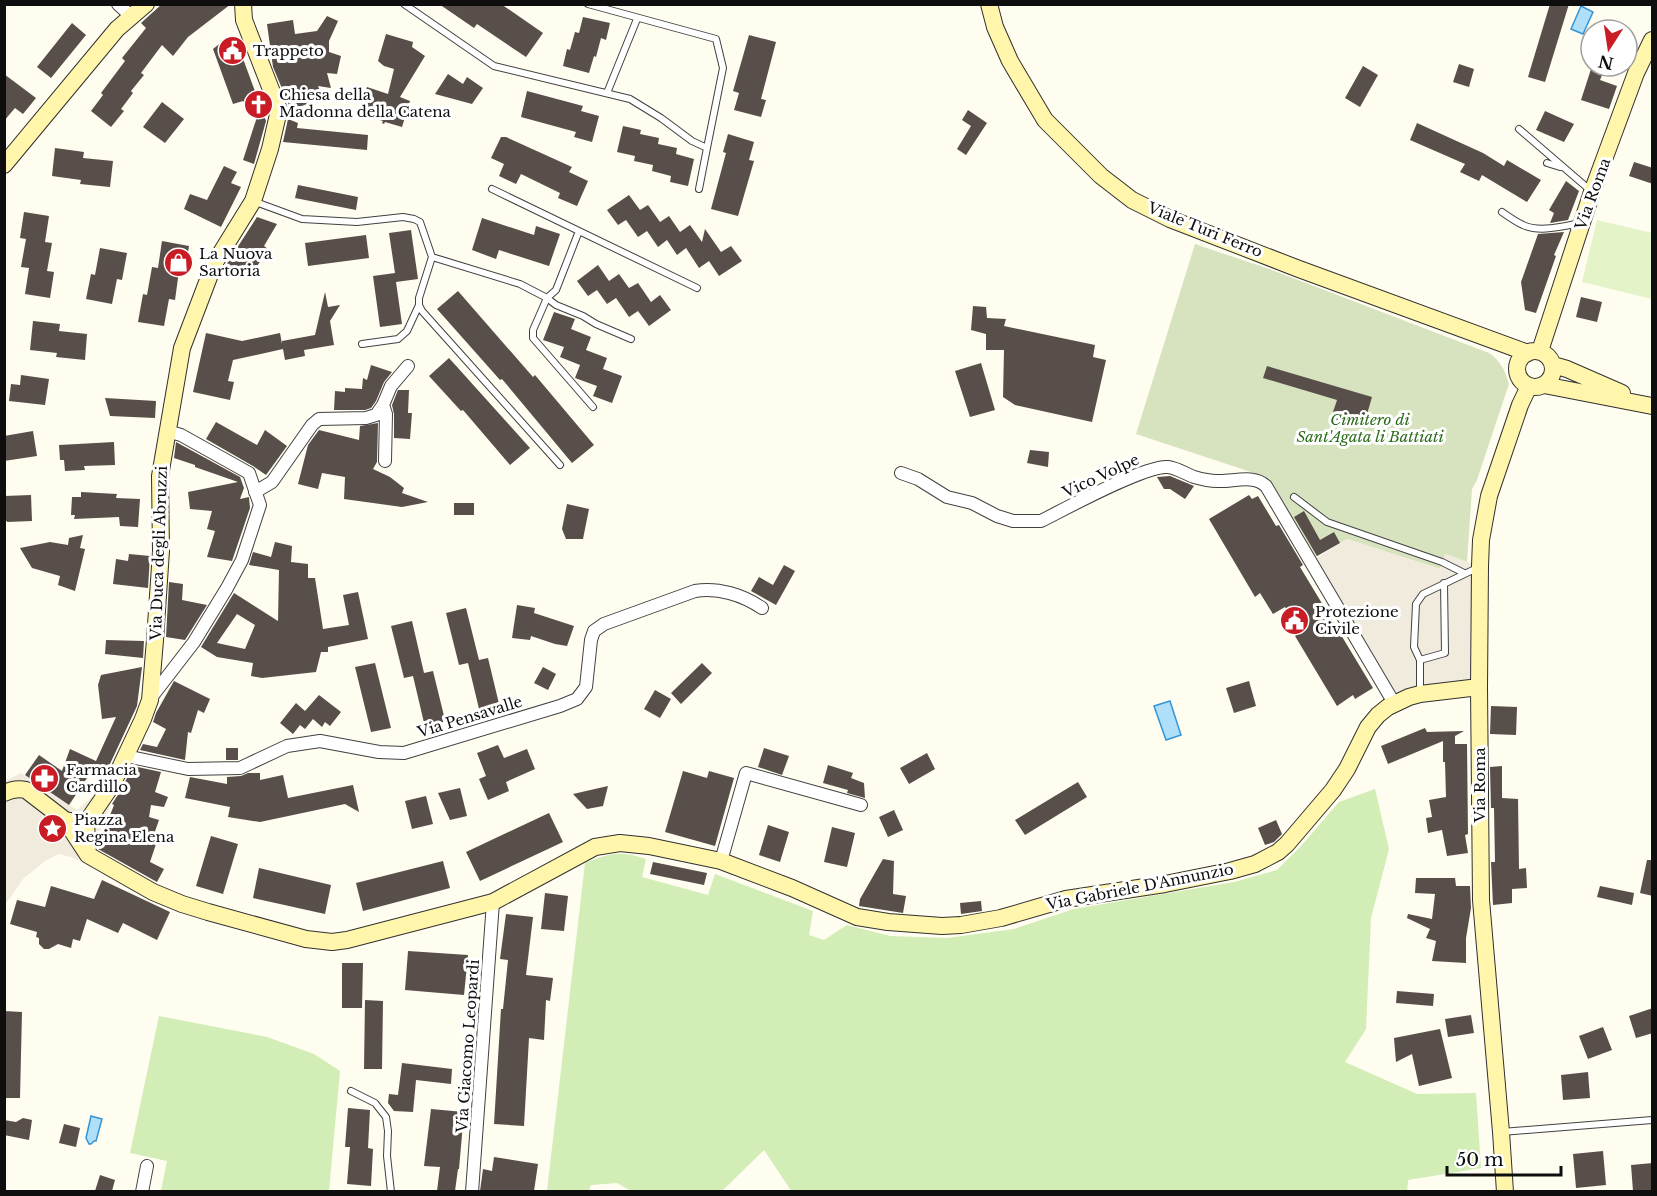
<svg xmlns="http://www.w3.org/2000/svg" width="1657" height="1196" font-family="'Libre Baskerville',serif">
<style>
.green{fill:#d2edb6}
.cemetery{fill:#d7e3be}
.pitch{fill:#e4f3c8}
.plaza{fill:#f0ebdd}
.water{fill:#b0dffa;stroke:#3295d7;stroke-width:1.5}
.building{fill:#584f4a;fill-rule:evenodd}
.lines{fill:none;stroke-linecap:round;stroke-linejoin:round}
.lane-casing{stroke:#414141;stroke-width:8}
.street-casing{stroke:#414141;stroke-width:14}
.secondary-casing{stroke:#303030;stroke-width:18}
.lane{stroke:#fff;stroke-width:6}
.street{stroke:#fff;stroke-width:12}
.secondary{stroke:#fff6ab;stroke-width:16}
.labels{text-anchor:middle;stroke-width:6;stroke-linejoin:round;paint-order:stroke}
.poi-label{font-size:15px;fill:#0e0e0e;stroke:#fff;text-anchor:start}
.street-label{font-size:15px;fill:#0e0e0e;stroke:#fff}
.park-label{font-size:15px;font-style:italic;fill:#2a6b19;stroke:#fff}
</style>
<rect width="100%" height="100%" fill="#fffcf0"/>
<!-- green -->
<path class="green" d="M1375,789L1389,849L1371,918L1366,1029L1345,1062L1417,1094L1476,1093L1481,1168L1408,1180L1407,1192H792L764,1150L722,1191H631L617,1183L591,1185L589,1191H547L585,863C610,853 620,850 646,859L642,877L708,895L715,874L813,911L809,935L824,940L847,925L890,936L947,938L1014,929L1074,909L1234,882L1277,870L1301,846L1339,802Z
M159,1016L267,1037L314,1054L340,1071L329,1191H161L167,1161L130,1153Z"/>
<!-- cemetery -->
<path class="cemetery" d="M1195,244L1272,270L1489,353C1501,361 1505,371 1509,384L1477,480L1472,489L1467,562L1445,554L1440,569L1347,539L1316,557L1269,478L1136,434Z"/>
<!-- pitch -->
<path class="pitch" d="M1597,220L1652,233V299L1582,282Z"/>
<!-- plaza -->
<path class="plaza" d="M1347,539L1440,569L1445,554L1480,566L1479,687L1388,707L1306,565Z
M21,773L77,810L100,790L111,804L94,847L83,862L71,857L59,854L45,861L23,879L5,905V781Z"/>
<!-- water -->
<path class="water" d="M1581,6L1593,12L1583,34L1571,29Z
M1170,701L1181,735L1166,740L1154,706Z
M91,1116L102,1119L96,1141H94L91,1144H89L86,1138Z"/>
<!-- building -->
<path class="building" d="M162,4H231L188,37L173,56L162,45L141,73L144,75L131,91L133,93L121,109L124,111L111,127L91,111L103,95L101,93L125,61L122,58L146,28L141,23Z
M439,4H501L543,33L526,57L477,24L474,28Z
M1550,4H1569L1545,82L1528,77Z
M327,16L338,21L329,41V52L341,56L337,74L327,73L331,88L318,86L323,98L291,110L273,67L267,24L293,20L295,34L317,31Z
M583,17L610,23L606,40L601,38L596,57L594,56L589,73L563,66L567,49L570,50L575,32L579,33Z
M72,23L86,35L51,78L37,67Z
M386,34L413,42L412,47L425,56L400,97L410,101L402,127L385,122L384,124L382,123L383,121L358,113L367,87L388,94L394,69L384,66L378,61Z
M749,35L776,42L761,99L766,100L761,117L734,110L739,93L733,91Z
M235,37L266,121L254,164L243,160L257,117L243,101L233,104L213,49L223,41Z
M1459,64L1474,69L1469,87L1453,82Z
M1363,66L1378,75L1360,107L1345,98Z
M1592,66H1606L1600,80L1617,86L1609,109L1581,100Z
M4,74L36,98L23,114L15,108L4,121Z
M448,74L463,84L467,77L483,88L472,104L435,94Z
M527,91L583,106L581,111L599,116L592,142L574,137L576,132L521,117Z
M162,102L184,119L165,143L143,127Z
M968,110L987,123L966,155L957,149L971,126L962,120Z
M1545,111L1574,124L1564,142L1536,130Z
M288,119L298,123L297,128L368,135L367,150L283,142Z
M1417,123L1483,153L1504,166L1507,160L1541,180L1527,202L1482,175L1479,181L1460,172L1465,164L1410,140Z
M623,126L641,130L640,134L659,138L658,144L677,148L676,154L694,159L688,186L670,182L671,176L652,171L653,165L634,161L635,156L617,152Z
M728,134L754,142L749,160L754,161L738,216L711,209L726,153L723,152Z
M501,137H506L572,167L569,172L588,181L577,206L558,198L560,193L521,174L516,184L499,176L504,164L491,158Z
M55,148L84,152L83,158L113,161L110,187L80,184L81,180L52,176Z
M1634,162L1653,168V184L1629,176Z
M224,166L237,172L231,183L241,187L221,227L184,209L190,194L207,200Z
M1566,181L1579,191L1568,220L1550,223L1554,213L1549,210Z
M298,185L358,197L356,210L295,198Z
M629,195L640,210L648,205L660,222L669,216L680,232L690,225L702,242L705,229L721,252L731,246L742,261L719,276L709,261L699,268L686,248L677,255L667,240L658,247L647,231L638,237L626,220L618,225L607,210Z
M24,212L49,216L45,242L52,243L47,271L54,272L50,298L25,294L29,268L21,267L26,239L20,238Z
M257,217L277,224L264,246L268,249L249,279L226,265Z
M482,218L534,235L536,226L560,234L549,266L499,250L496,259L472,250Z
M411,230L418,279L396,282L402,324L380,327L373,276L395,273L389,233Z
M1564,232L1554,255L1556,256L1536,313L1525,310L1521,282L1538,234Z
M366,235L369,258L308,266L305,243Z
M162,241L189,246L185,272L179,271L175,300L169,299L164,326L138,322L143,294L147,295L152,267L158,268Z
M100,248L127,253L122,280L117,279L112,304L86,299L91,274L95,275Z
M598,265L609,281L619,274L629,288L638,283L651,302L660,295L671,310L649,326L638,311L629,317L616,298L607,304L597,290L588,296L577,281Z
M458,291L533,377L535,375L594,445L572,463L502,379L500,380L437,309Z
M325,292L328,307L340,305L330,321L334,345L304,350L305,356L285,360L283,349L233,360L228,381L234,382L230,400L193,392L206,333L242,341L280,333L282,344V341L315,335Z
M1581,297L1602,302L1597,322L1576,317Z
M973,306L986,307L987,318L1006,319L1004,326L1095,345L1093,357L1106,360L1092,422L1015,405L1003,397L1004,350H986V334L971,330Z
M554,312L575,319L571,329L591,337L586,350L607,358L603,369L622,376L612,403L593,396L597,386L575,378L580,365L560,357L564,347L543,340Z
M33,321L60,324L59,331L87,334L85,360L56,357L57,353L30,350Z
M449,358L530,448L510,465L463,410L461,411L429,376Z
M981,363L995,410L970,417L955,371Z
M371,365L392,372L384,382L376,401L371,408L365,410H334L335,391L345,392V388L362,389L363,378L367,380Z
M1267,366L1372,397L1363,428L1331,418L1337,400L1263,378Z
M21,375L49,379L45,405L9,401L11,384L20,385Z
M398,390H409L408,413H412L410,439L394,438V414L392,405Z
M105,398L156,401L155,418L110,416Z
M216,422L257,445L265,430L287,446L266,475L253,466L206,439Z
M378,423L377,462L373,469L390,477L404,488L402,493L428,502L402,507L344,499L345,477L322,473L318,489L298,484L308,445L319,430L359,440L360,426Z
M33,431L37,456L4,461V436Z
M114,442L115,465L84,466L85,470L65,471L64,460H60L59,445Z
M176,442L240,477L244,488L240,499L249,497L250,508L232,561L207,557L215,531L207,529L212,511L190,509L188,492L238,482L195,467V465L174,458Z
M1030,450L1049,452L1048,467L1027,463Z
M1170,476L1194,486L1185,499L1170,489H1164L1157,477Z
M81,492L117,494L116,498L140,499L138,527L120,526L119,517L74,519L75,515H71L72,497H81Z
M31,495L32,521L7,522V521H4V496Z
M1249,495L1252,499L1258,496L1276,526L1279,525L1303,565L1300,567L1373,688L1355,699L1353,695L1337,706L1295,636L1301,632L1285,607L1273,614L1260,593L1255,597L1209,519Z
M454,503H474V515H454Z
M567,504L589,509L583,539H566L562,529Z
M1304,511L1320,540L1334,532L1340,543L1317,556L1294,517Z
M83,535L80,548L85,549L75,591L58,585L60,576L32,568L20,548L50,542L68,545L69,538Z
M275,542L292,546L291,562L308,564V578H315L323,629L349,625L343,595L358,592L368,639L328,647V652H321L316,672L262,678L251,676L253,663L217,657L201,647L234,593L278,621L279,570L249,565L253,552L271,557ZM237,614L255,625L245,649L217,643Z
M129,554L150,556L148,588L113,584L116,559L128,561Z
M784,565L795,571L776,605L751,591L759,577L773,585Z
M169,582L183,584L182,600L207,605L185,640L166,637Z
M517,605L535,608L534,613L574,626L567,646L555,644L531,636L530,640L512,638Z
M466,608L479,660L488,658L500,708L480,713L468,663L459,665L446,613Z
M412,621L424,673L433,671L445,720L443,721V722L425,727L413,676L404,678L391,626Z
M106,640L144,641L143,658L105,654Z
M375,663L391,728L371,732L355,667Z
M702,663L712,673L681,704L671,693Z
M142,667L137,706L102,781L89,775L69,805L25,775L39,755L62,771L70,749L96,761L116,717L102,719L98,685L101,675Z
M543,667L556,674L548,690L534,683Z
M174,681L210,699L204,713L198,710L191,733L188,732L185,760L140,750L143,744L157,747L166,729L153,722L156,713Z
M1249,681L1256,706L1234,713L1226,688Z
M655,690L671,699L660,718L644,709Z
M319,695L341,712L330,726L325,722L322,727L313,719L305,729L300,725L293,734L280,723L296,703L305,711Z
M1491,706L1517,707L1516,735L1490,734Z
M1425,728L1427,732L1464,731L1455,736V744H1467L1468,834L1465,835L1468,853L1447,856L1442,830L1428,833L1426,818L1432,817L1429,800L1446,797L1445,762H1443V741L1388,764L1381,746Z
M498,745L504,758L527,749L535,769L506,782L509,791L488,800L479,779L486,776L477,753Z
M226,748H238V760H226Z
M764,748L789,756L782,775L758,767Z
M927,753L935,769L909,784L900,768Z
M828,765L853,773L851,778L864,783L865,798L847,793L848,790L823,783Z
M133,766L161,772L155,792L168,797L164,807L151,805L149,817L159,820L153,837L158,838L150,862L164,869L157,882L98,849V846L114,805L112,804L121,790Z
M1502,766V798L1518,799L1519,869L1526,868L1527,888L1512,889V903L1493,905L1491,862H1495L1494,808H1491L1490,767Z
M683,771L707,778L709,771L734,778L715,846L665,832Z
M248,773H260V780L283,775L288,798L353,785L359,812L345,804L260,822L228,817L230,807L185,798L190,777L227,784V777L241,776Z
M1078,782L1087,797L1025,835L1015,820Z
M608,786L603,806L587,809L573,794Z
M460,788L467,816L450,820L438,793Z
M426,796L433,824L412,829L405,801Z
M894,810L903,830L888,837L879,817Z
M549,813L563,842L480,881L466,852Z
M1276,820L1282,834L1274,842L1265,845L1258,828Z
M768,825L789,832L780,862L759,855Z
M832,827L855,833L847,867L824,862Z
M211,836L238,844L223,894L196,886Z
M883,859L894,861L893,894L906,896L903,913L859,906L860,899Z
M1647,860H1653V896L1640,893Z
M443,861L450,888L363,911L356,883Z
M653,862L707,873L704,885L650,874Z
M259,868L331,885L325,914L253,898Z
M1416,878H1455L1456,886H1470L1471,908L1466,938V963L1432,961L1436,941L1426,938L1430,929L1407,918L1408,914L1432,919L1435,894L1415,893Z
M102,880L170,912L157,940L123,923L118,933L87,919L80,941L73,939L71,948L58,944L49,949H44L39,944V938L36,937L37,932L10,924L17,900L45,907L51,886L94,899Z
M1600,886L1634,893L1632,905L1597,897Z
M545,893L568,896L564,931L541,929Z
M981,901L982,911L961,914L960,903Z
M506,914L533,917L526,975L553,978L550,1001L546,1000L544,1040L529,1038L524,1126L494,1124L501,1009H503L508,960L500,959Z
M408,951L468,955L464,995L405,990Z
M342,963H363L362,1008H342Z
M1397,991L1434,994L1433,1006L1396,1003Z
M365,1000L383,1001L382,1069H364Z
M1653,1008V1033L1636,1038L1629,1016Z
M4,1011L22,1012L20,1098H4Z
M1471,1015L1474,1033L1448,1037L1445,1019Z
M1603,1027L1612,1050L1588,1059L1579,1036Z
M1440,1029L1452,1078L1419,1086L1412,1054L1396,1062L1394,1038Z
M402,1063L452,1069L451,1084L416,1080L413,1112L394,1111L388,1103L389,1094L398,1095Z
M1588,1072L1590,1098L1563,1100L1561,1075Z
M348,1108L370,1110L368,1148L373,1149L371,1186L347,1184L350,1147H345Z
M431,1109L464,1112L459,1169H458L455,1191H437L440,1167L424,1166Z
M23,1118L32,1120L29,1140L4,1135V1120L16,1122Z
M64,1124L80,1128L76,1147L59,1143Z
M1603,1151L1606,1185L1576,1188L1573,1154Z
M494,1157L538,1164L534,1191H480L483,1169L492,1171Z
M1653,1163V1191H1633L1631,1165Z
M100,1175L115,1180L112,1191H95Z"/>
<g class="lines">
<defs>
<path id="lane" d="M404,4L494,66L630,99L661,118L692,141L707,148L699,189
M588,4L716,39L723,68L707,148
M607,93L637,19
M1519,129L1590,190
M1547,163L1560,167
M492,189L697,288
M253,201L302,219L357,222L403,217L414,219L420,222L432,257L520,284L547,298L556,290L579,231
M1502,212C1509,217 1516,222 1523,225C1540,233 1563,226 1581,223
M432,257L419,298V305L422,311L560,465
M362,344L398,339L407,331L419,305
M593,407L533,338V330L547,298L556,305L583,316L596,324L631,339
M1294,497L1327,522L1442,562L1464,573
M1420,660L1445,653L1444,583
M1420,694V660L1414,647L1416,604L1423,594L1477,568
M351,1091L375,1103L386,1117L388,1131L387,1156L391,1192
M1502,1132L1652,1120"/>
<path id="street" d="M118,4L132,17
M383,405L386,414L385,461
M901,473L918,479L947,497L972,503L997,516L1013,521H1041C1065,509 1145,465 1168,467C1177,468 1186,474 1194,477C1201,479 1210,481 1217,481C1233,482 1253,474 1266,486L1394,703
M255,492L272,482L312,425L319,419L366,418L376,415L383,405L391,386L408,366
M150,699L194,642L227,588L242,560L260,505L249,473L181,435L167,431
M126,756L188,769L240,768L287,746L320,741L379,752L404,753L560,706L577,699L586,687L591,640L594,631L604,624L695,591C718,587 743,595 762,608
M721,861L746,773L861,805
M142,1192L147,1166
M472,1192L493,902"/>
<path id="secondary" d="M989,4L995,27L1010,61L1045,120L1101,176L1132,200L1170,219L1299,269L1528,353
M4,165L117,29L146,4
M1517 369a18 18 0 1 1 36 0a18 18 0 1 1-36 0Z
M1540,351L1592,192L1636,73L1652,40
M1553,365L1567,369L1622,393
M1544,385L1652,406
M4,793C12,789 18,788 26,790L65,820L76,822
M65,820L88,855L153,892L182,904L208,912L306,939L332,942L347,940L493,902L595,847L620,843L649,846L721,861L792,888L857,917L888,922L942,926L961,925L1001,918L1066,899L1165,884L1230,871L1255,864L1278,852L1287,844L1333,790L1347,769L1368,727L1378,715L1388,707L1409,697L1420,694L1479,687
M88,855L86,823L112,785L143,719L150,700L155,640L161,551L160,476L182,348L214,264L253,201L270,149L279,110L244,20L243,4
M1505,1192L1501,1132L1481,900L1479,687L1480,566L1481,540L1489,496L1520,405L1529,386"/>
</defs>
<!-- lane casing -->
<use href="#lane" class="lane-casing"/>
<!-- street casing -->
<use href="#street" class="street-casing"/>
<!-- secondary casing -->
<use href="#secondary" class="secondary-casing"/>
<!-- lane -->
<use href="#lane" class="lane"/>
<!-- street -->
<use href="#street" class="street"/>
<!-- secondary -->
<use href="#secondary" class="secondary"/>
</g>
<!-- icons -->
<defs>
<symbol id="civic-disc" viewBox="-11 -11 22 22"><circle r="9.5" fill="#c91c24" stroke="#fff"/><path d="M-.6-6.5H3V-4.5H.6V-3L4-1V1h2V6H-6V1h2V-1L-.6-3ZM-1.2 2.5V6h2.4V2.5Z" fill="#fff"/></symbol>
<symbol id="church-disc" viewBox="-11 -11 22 22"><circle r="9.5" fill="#c91c24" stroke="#fff"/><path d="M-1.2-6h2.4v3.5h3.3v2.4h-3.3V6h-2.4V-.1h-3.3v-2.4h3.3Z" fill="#fff"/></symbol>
<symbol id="shop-disc" viewBox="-11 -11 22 22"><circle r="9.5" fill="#c91c24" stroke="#fff"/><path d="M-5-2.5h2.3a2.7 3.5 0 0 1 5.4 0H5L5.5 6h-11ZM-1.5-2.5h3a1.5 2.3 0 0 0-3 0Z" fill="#fff"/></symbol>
<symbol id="pharmacy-disc" viewBox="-11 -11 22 22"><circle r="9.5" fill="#c91c24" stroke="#fff"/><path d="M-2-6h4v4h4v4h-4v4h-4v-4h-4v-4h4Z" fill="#fff"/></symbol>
<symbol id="sight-disc" viewBox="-11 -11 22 22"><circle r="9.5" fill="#c91c24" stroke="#fff"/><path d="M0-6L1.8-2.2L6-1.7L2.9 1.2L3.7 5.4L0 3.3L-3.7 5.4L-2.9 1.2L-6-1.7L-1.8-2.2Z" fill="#fff"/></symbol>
</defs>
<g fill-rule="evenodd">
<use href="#civic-disc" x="216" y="34" width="33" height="33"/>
<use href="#church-disc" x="242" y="88" width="33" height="33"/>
<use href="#shop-disc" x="162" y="246" width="33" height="33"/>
<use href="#civic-disc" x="1278" y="604" width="33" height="33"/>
<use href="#pharmacy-disc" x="28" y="762" width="33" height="33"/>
<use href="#sight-disc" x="36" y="812" width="33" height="33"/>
</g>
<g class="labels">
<!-- poi labels -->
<g class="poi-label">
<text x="253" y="56">Trappeto</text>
<text x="279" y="100">Chiesa della<tspan x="279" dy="17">Madonna della Catena</tspan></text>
<text x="199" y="259">La Nuova<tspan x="199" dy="17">Sartoria</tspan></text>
<text x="1315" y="617">Protezione<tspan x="1315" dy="17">Civile</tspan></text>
<text x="66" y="775">Farmacia<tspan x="66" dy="17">Cardillo</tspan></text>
<text x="74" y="825">Piazza<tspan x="74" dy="17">Regina Elena</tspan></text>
</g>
<!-- street labels -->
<g class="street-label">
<text transform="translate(1593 194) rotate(-70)" y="5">Via Roma</text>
<text transform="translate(1205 230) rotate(22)" y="5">Viale Turi Ferro</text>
<text transform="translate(1101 476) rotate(-25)" y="5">Vico Volpe</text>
<text transform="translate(159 553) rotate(-88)" y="5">Via Duca degli Abruzzi</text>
<text transform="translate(470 717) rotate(-17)" y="5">Via Pensavalle</text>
<text transform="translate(1480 785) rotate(-90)" y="5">Via Roma</text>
<text transform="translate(1140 887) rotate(-11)" y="5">Via Gabriele D'Annunzio</text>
<text transform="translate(468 1046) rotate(-86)" y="5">Via Giacomo Leopardi</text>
</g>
<!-- park labels -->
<g class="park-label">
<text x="1370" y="425">Cimitero di<tspan x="1370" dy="17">Sant'Agata li Battiati</tspan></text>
</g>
</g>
<!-- border -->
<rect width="1657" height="1196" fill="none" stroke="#0e0e0e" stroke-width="12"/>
<!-- north arrow -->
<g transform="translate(1609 48) rotate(192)"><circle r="28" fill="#ffffff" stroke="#9f9f9f" stroke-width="1.5"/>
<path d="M0-4.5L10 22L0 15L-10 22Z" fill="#c91c24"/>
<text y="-9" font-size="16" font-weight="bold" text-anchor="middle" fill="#0e0e0e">N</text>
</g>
<!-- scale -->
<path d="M1447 1166v9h114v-9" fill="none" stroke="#0e0e0e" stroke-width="3"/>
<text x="1456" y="1166" font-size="18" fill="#0e0e0e" stroke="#ffffff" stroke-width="4.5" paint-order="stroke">50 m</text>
</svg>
